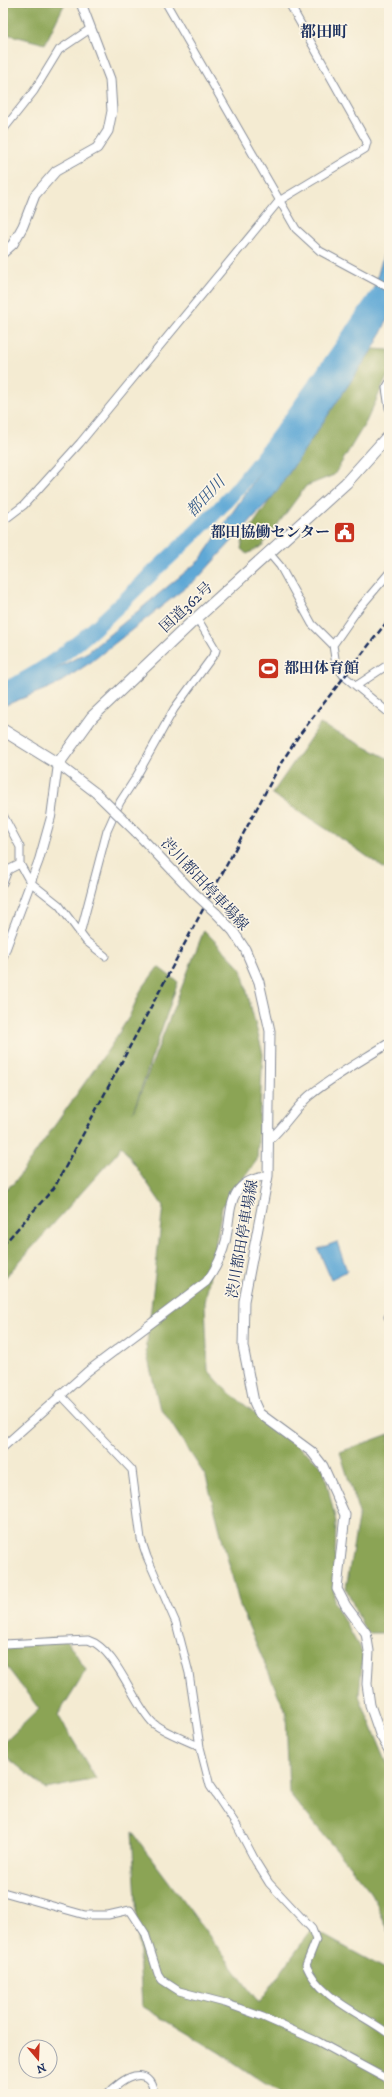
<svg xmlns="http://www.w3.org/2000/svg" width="392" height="2097" font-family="'IM FELL DW Pica','Noto Serif JP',serif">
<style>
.forest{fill:#8ba455;stroke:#536a5a}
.water{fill:#5ea8d6;stroke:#3c6c9a}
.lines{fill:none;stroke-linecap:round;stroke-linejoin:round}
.river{stroke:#5ea8d6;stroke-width:15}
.minor-casing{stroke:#888d98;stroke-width:9}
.tertiary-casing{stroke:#888d98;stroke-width:10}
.secondary-casing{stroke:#888d98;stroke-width:11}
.trunk-casing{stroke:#888d98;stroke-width:13}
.minor{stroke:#fff;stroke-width:7}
.tertiary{stroke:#fff;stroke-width:8}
.secondary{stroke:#fff;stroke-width:9}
.trunk{stroke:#fff;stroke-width:11}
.rail{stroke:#1b2f5e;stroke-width:2.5;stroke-dasharray:6 3;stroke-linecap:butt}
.secondary-bridge-casing{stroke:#888d98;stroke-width:11;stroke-linecap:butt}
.secondary-bridge{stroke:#fff;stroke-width:9}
.labels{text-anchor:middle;stroke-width:3.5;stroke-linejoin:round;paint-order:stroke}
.poi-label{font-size:15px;font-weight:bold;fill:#1b2f5e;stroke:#fcf5e5;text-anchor:end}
.street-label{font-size:15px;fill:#1b2f5e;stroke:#fcf5e5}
.neighbourhood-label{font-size:16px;font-weight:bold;fill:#1b2f5e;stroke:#fcf5e5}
.water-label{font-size:16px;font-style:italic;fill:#325988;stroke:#fcf5e5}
</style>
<rect width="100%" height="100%" fill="#fcf5e5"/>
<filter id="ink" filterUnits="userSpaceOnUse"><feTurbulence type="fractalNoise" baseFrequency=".025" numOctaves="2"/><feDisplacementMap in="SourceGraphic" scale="8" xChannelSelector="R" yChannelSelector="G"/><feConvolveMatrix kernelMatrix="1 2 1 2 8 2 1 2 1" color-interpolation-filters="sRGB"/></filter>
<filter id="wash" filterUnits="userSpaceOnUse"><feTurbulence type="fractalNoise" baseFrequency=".012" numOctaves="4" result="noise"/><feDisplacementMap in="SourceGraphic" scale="16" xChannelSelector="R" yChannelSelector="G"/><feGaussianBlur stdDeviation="0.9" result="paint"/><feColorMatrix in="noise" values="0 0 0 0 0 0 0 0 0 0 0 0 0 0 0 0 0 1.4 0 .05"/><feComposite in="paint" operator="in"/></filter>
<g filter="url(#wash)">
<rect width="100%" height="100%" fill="#f4ebd2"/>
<!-- forest -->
<path class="forest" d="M3,3H65L45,44L3,33Z
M373,349L389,350V373L366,422L334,475L306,486L262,546L247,554L241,549L243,539L291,470L313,433Z
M320,724L389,759V872L348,843L272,794Z
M204,930L241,968L263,1054L257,1160L222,1207L205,1303L208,1370L227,1391L323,1466L336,1522L334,1602L363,1654L359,1696L389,1768V1932L371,1892L289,1793L286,1713L240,1606L206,1477L159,1405L146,1351L163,1206L121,1145L118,1152L3,1280V1191L14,1183L110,1047L129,1017L141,990L158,967L178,982L133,1112Z
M389,1434V1633H366L346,1588L359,1513L340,1452Z
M65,1637L86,1670L58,1715L96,1779L46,1789L3,1754V1744L39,1709L3,1662V1644Z
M132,1832L259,2003L312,1929L389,1971V2094H280L220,2053L142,2006Z"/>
<!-- water -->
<path class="water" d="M389,234V316L376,344L274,495L199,577L91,662L56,685L3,706V696L88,652L200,560L296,419L364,326Z
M337,1242L347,1271L331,1279L318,1249Z"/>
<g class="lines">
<!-- river -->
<path class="river" d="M3,690C56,667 101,624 141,584C173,553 207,524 236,490C286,430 330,363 375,299L389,282"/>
</g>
</g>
<g filter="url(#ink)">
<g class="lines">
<defs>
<path id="minor" d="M166,3L296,229L320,251L389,288
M3,130L34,91L59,50L90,29
M389,383L386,388L389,408
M3,521L24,505L80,443L279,201L365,149L367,142L289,3
M269,553L280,566L312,624L333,645L336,665L344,676L389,713
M333,645L356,612L389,573
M356,686L389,664
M3,815L20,847V864L30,882L59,905L86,941L105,956
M3,883L8,870L20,864
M80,934L107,831L120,802L135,779L174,709L215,653L216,650L197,618
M388,1317H389
M60,1394L132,1470L141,1539L147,1557L176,1623L189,1673L200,1747L210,1786L237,1826L256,1862L269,1883L312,1929L316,1940L306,1965C320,1999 361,2013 389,2034
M3,1644L88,1640C117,1649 132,1702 153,1723C161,1731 189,1741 200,1747
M3,1892L85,1915H108L130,1910L145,1933L158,1974L162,1980L179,1991L225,2003L263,2017L317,2041L389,2080
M108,2094C121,2079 150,2061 154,2094"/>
<path id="tertiary" d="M3,956L39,860L51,817L58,764
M270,1139C285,1126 294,1109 309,1096C333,1076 363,1060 389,1043
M3,1447L88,1371L206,1282C216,1269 222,1256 226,1240C232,1209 227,1180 268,1176"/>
<path id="secondary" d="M3,253L13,244L23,226L35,195L56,171L97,148L108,131L112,111L110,79L81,3
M58,764L96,793
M136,832L193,892
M216,913L233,931L245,949L259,982L270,1031L268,1176L244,1301L243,1346L254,1402L259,1413L312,1452L323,1466L345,1515L337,1589L346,1606L366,1633L369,1651L367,1684L370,1705L380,1734L389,1750"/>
<path id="trunk" d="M3,730L58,764L92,717L190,624L346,483L389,435"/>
</defs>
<!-- minor casing -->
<use href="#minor" class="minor-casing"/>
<!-- tertiary casing -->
<use href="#tertiary" class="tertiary-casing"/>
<!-- secondary casing -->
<use href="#secondary" class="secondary-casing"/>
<!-- trunk casing -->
<use href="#trunk" class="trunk-casing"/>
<!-- minor -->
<use href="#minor" class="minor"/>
<!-- tertiary -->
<use href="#tertiary" class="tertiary"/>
<!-- secondary -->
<use href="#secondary" class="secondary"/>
<!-- trunk -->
<use href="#trunk" class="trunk"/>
<!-- rail -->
<path class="rail" d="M3,1245L54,1188L72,1155L281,763L300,734L389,619"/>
<defs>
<path id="secondary-bridge" d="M96,793L136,832
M193,892L216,913"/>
</defs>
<!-- secondary-bridge casing -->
<use href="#secondary-bridge" class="secondary-bridge-casing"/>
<!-- secondary-bridge -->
<use href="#secondary-bridge" class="secondary-bridge"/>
</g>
</g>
<!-- icons -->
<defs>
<symbol id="civic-square" viewBox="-11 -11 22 22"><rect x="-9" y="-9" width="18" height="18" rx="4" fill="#c8321e" stroke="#fcf5e5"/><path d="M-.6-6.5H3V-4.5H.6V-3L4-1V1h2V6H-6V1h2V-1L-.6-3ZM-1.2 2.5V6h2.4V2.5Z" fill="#fff"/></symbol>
<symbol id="stadium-square" viewBox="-11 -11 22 22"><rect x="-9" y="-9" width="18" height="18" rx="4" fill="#c8321e" stroke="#fcf5e5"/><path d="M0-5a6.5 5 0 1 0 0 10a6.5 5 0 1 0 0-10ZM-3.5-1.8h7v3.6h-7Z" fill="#fff"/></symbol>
</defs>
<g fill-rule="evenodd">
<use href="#civic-square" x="332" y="520" width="25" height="25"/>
<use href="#stadium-square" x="256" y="656" width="25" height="25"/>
</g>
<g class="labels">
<!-- poi labels -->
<g class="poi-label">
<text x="330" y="537">都田協働センター</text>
<text x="284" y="673" text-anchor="start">都田体育館</text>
</g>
<!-- street labels -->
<g class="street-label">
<text transform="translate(186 607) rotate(-43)" y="5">国道362号</text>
<text transform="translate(205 884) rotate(47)" y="5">渋川都田停車場線</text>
<text transform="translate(242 1239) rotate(-80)" y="5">渋川都田停車場線</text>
</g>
<!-- neighbourhood labels -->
<g class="neighbourhood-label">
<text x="324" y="37">都田町</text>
</g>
<!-- water labels -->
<g class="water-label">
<text transform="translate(205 496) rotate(-47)" y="6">都田川</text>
</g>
</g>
<!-- margin -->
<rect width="392" height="2097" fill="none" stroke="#fcf5e5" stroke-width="16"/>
<!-- north arrow -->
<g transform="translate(38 2059) rotate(161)"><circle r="19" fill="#fcf5e5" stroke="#a2a6af"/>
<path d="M0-3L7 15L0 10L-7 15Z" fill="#c8321e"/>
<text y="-6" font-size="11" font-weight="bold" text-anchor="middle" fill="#1b2f5e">N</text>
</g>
</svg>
